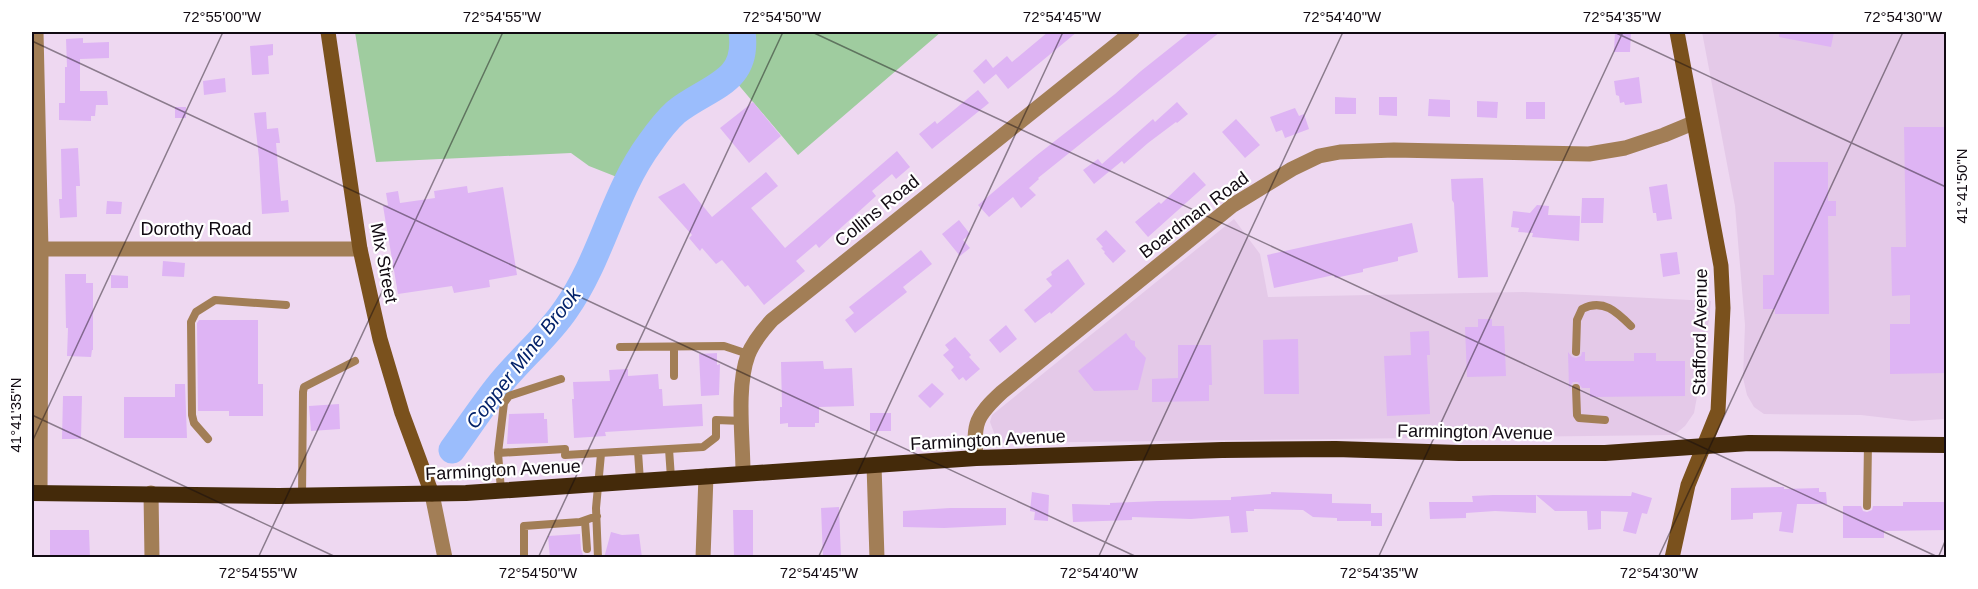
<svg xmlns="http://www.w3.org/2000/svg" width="1978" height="589" font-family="Arial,sans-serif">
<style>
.built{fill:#e4c9e8}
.green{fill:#9fcc9f}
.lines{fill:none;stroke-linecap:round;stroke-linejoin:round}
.river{stroke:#9bbdfc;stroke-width:27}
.building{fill:#deb4f4}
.service{stroke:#a27e56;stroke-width:8}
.minor{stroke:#a27e56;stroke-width:15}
.tertiary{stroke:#a27e56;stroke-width:15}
.secondary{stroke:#7a511d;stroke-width:15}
.trunk{stroke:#442a0a;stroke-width:16}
.ticks{fill:none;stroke:#110a12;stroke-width:1.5;stroke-opacity:0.45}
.labels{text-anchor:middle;stroke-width:4.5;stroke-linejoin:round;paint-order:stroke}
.street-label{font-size:18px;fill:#110a12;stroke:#fff}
.water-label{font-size:20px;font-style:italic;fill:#04236a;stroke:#fff}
.neatline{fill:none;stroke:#110a12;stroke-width:2}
.ticks-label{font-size:15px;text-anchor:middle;fill:#110a12}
</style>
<rect width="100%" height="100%" fill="#eed8f1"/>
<!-- built -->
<path class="built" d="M1702,32H1946V419L1912,421L1861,415L1764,414L1754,407L1747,395L1743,378L1745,325L1735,206Z
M1234,219L1260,254L1268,297L1523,292L1711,301L1705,353L1694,413L1685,426L1674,435L1004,443L996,438L990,422L992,415Z"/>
<!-- green -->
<path class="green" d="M355,32H941L798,155L731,76L675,113L649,143L627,181L589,166L571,153L376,162Z"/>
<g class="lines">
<!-- river -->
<path class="river" d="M452,450C468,428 483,405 500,384C521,358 548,336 566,309C602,258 613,193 650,143C657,133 667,120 676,112C709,86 749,83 742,32"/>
</g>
<!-- building -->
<path class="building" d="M1048,32H1077L1008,89L996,74L984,84L973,71L986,59L993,68L1007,56L1012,62Z
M1190,32H1220L1038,178L1039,179L1029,188L1036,195L1021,208L1013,197L989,217L978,205L1037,155L1115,94L1141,71Z
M1615,32H1631L1630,52H1614Z
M1779,32H1834L1831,47L1779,37Z
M83,38V43L109,42V58L80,59V91H107L108,105H96L95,116H91V121L59,120V103H65V67H67L66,39Z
M273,44V55L268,56L269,74L252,75L250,46Z
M1639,77L1642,103L1625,105L1624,102L1620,103L1619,96L1616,95L1614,81Z
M225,78L226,92L204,95L203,81Z
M978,90L989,103L932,149L919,134L935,121L937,124Z
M1335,97L1356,98V114H1335Z
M1379,97H1397V116L1379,115Z
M1429,99L1450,100V117L1428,116Z
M1477,101L1498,102L1497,118L1477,117Z
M753,102L781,136L749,163L720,128Z
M1177,102L1188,114L1177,123L1176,122L1148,143L1124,164L1122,161L1094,184L1083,170L1098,159L1102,164L1153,119L1155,122Z
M1526,102H1545V119H1526Z
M175,107H186V118H175Z
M1295,108L1299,116L1304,114L1309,129L1285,138L1282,130L1276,132L1270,117Z
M266,112L267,129L278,128L280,143H276L281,201L288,200L289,212L262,214L259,158L254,113Z
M1236,119L1260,145L1245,158L1222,132Z
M1904,127H1947V373L1890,374V324H1910V295L1892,296L1891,247H1906Z
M78,148L80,186H76L77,217L60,218L59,199H62L61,149Z
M897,151L910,167L896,179L892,174L872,191L876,196L833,235L819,248L816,244L796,261L805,271L764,305L748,285L745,287L722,260L716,264L702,248L700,251L689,238L692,235L658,197L684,183L712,217L766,172L778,186L751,208L785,248Z
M1774,162H1828V201H1836V216H1828L1829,314H1775V309H1763V275H1774Z
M1194,172L1206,185L1148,237L1135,222L1159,202L1161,204Z
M1483,178L1488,277L1458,278L1454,203L1452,200L1451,179Z
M1667,184L1672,219L1657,221L1656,213H1653L1649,187Z
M467,186L468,193L503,187L517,275L489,280L490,287L454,293L452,286L398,294L383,206L388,205L386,193L398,191L400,203L435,198L434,191Z
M1582,198H1604L1603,223H1581Z
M107,201L122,202L121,214H106Z
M1537,205L1549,206L1548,215L1580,216L1579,241L1532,237L1533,233L1518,232L1519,228L1511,227L1513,211L1530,213Z
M959,220L970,234L963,240L970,248L960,256L942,234Z
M1412,223L1418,252L1398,257V261L1363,269V272L1335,278L1334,275L1274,288L1267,255Z
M1106,230L1126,251L1113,263L1104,253L1105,252L1101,248L1103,247L1096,239Z
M921,250L932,264L903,287L907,292L855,333L845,320L854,313L849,307Z
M1677,252L1680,274L1663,277L1660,254Z
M1068,259L1085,284L1051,314L1050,312L1035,323L1024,310L1052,286L1046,279L1052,275L1051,272Z
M163,261L185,263L184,277L162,276Z
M65,274H86V283H93V350H92L91,357L67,356L68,328H66Z
M111,275L128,276V288H111Z
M1478,319H1492V326H1504L1506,376L1467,377L1465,327H1478Z
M199,320H258V384H263V416H229V411H198L197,323Z
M1006,325L1017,339L1000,353L989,340Z
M1429,331L1430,355H1427L1430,414L1387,416L1384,356L1411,355L1410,332Z
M1126,333L1131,340L1135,341V346L1146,358L1138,390L1094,391L1078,371Z
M955,337L971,355L969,357L980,369L966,381L963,377L959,380L951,370L954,367L943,355L949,350L945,345Z
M1298,339L1299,394H1264L1263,340Z
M1178,345H1211L1212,385H1209V401L1152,402V379L1178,378Z
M1568,352L1572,357L1576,358L1581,356L1582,352H1585V361H1634V353H1656V361H1685V396L1590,397V388H1582L1578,382H1573L1569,388Z
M717,353V365L720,364L719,395L701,396L699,354Z
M823,361L824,369L852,368L854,406L819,407V423H815V427H788V423L780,424V407H782L781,362Z
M628,369V376L658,374L659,389H662L663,406L702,404L703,426L605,432L606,436L574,438L572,399H574L573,382L610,381L609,370Z
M932,383L944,394L930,408L918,396Z
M175,384H185L187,438H124V397H175Z
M63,396H82L81,439H62Z
M339,404L340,429L311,431L309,406Z
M544,413V419H547L548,443L507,444L509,414Z
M870,413H891V431H870Z
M1784,487V489L1819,488V492H1826L1827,504H1797L1793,533L1779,531L1782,512L1753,513V519L1731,520V488Z
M1032,492L1049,495L1048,521L1034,520L1035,512L1030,511Z
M1271,492L1332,494V503L1371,504V521H1337V518L1313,517L1303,510L1254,509V511H1246L1248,532L1231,533L1229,516L1191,519L1132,517V520L1073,522L1072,504L1110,505V503L1158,501L1231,500V497L1271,494Z
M1632,492L1652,498L1647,514L1642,513L1636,534L1623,531L1628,512L1601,511V529L1588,530L1587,511H1555L1536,495L1631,496Z
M1493,495H1536V513L1495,511L1466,513V518L1430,519L1429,502H1473L1472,496Z
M1903,502H1946L1947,530L1884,531V538H1843V506H1861L1863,511L1867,512L1872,510L1873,506H1903Z
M839,507L841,558H823L821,508Z
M950,508H1006V525L944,528L903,527V511Z
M733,510H753V558H734Z
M1371,513H1382V526H1371Z
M50,530H89L90,558H50Z
M611,532L622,535L639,534L642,558H604Z
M580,534L581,549L584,558H550L548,536Z"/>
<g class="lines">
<!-- service -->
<path class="service" d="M620,347L724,346L748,354
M674,347V376
M1576,352L1577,320L1582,309C1603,298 1617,312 1631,326
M1576,388L1577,415L1579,418L1605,420
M208,439L194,423L192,415L191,322L196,312L215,300L286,305
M669,449L671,478
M638,452L640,481
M498,453L565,449
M565,455L703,447L716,437V420L742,421
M501,490L498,453L504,403L509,396L561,379
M302,496L303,392L304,387L355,361
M1867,506L1868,444
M585,521L587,549
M524,558V526L580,522L597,516
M598,558L596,508L601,454"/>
<!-- minor -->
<path class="minor" d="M36,32L41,249L40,493
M33,249H360
M976,458C973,423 976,416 1002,392L1233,205L1292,169L1319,156L1340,152L1394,150L1589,154L1625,148L1664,135L1693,123
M874,465L877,558
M743,473C743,439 736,387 748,355C753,342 762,331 772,320L1132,32
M151,493L152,558
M703,558L706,476"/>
<!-- tertiary -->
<path class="tertiary" d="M432,494L445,558"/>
<!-- secondary -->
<path class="secondary" d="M328,32L360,249L380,339L402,413L432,494
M1672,558L1688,485L1718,411L1723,308L1721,266L1677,32"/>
<!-- trunk -->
<path class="trunk" d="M32,493L279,496L466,493L976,458L1222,450L1336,449L1459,453H1605L1749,443L1946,445"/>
</g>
<!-- ticks -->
<path class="ticks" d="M812,32L1940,558M1614,32L1946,187M32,41L1139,558M32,415L338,558M32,442L223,32M258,558L503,32M538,558L783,32M818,558L1063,32M1098,558L1343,32M1378,558L1623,32M1658,558L1903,32M1938,558L1946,539"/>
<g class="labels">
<!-- street labels -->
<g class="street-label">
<text transform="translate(877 211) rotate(-39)" y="6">Collins Road</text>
<text transform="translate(1194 215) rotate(-37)" y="6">Boardman Road</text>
<text x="196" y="235">Dorothy Road</text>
<text transform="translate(384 263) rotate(79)" y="6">Mix Street</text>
<text transform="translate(1700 332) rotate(-89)" y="6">Stafford Avenue</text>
<text transform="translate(1475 432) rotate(1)" y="6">Farmington Avenue</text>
<text transform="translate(988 440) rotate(-3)" y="6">Farmington Avenue</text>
<text transform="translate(503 470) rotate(-3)" y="6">Farmington Avenue</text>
</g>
<!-- water labels -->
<g class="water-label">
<text transform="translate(523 358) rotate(-52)" y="7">Copper Mine Brook</text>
</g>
</g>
<!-- border -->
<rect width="1978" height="589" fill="none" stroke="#ffffff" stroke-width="66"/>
<rect x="33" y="33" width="1912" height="523" class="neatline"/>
<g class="ticks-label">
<text x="222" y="22">72°55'00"W</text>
<text x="502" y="22">72°54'55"W</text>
<text x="782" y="22">72°54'50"W</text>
<text x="1062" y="22">72°54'45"W</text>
<text x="1342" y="22">72°54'40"W</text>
<text x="1622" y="22">72°54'35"W</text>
<text x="1903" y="22">72°54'30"W</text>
<text transform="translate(1962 186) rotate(-90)" y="5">41°41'50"N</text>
<text transform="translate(16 415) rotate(-90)" y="5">41°41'35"N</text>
<text x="258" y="578">72°54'55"W</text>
<text x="538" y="578">72°54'50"W</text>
<text x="819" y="578">72°54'45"W</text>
<text x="1099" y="578">72°54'40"W</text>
<text x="1379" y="578">72°54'35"W</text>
<text x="1659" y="578">72°54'30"W</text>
</g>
</svg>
